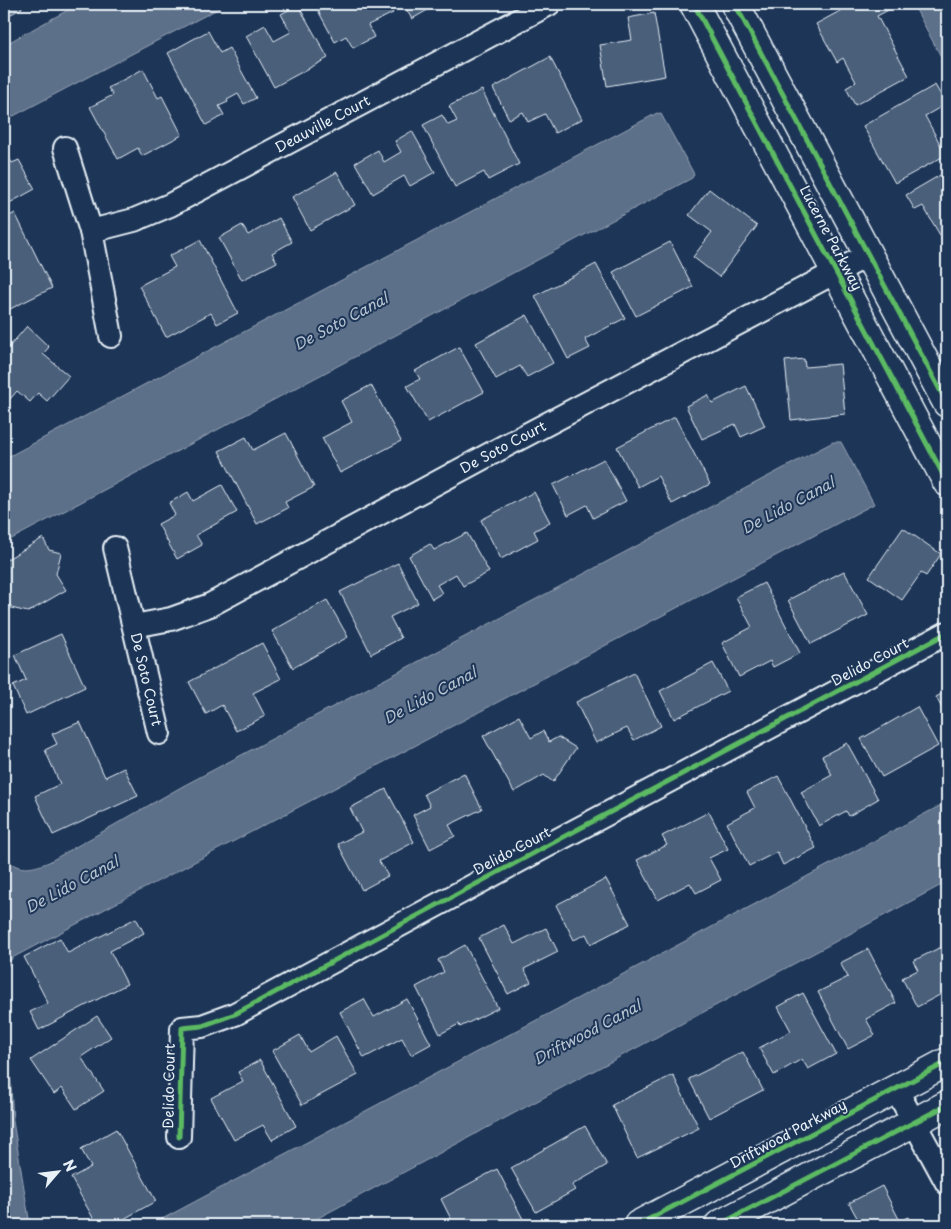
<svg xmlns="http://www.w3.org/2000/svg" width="951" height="1229" font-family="'Playpen Sans',sans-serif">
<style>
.water{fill:#5d7089;stroke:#95a4b5}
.building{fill:#495e7a;stroke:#e8f1f8}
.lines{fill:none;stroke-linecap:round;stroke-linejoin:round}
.minor-casing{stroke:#e8f1f8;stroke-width:26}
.tertiary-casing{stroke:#e8f1f8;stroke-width:31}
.minor{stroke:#1d3557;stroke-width:22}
.tertiary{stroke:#1d3557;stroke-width:28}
.cycleway-casing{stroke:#1d3557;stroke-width:8}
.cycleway{stroke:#5cba63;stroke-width:5}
.labels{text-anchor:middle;stroke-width:4;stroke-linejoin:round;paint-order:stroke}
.street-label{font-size:14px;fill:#e8f1f8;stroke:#1d3557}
.water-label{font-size:15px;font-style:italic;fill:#b7c4d1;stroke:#1d3557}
</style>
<rect width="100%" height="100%" fill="#1d3557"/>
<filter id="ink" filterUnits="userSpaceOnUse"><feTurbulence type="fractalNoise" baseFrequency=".02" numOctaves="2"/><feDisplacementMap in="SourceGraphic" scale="10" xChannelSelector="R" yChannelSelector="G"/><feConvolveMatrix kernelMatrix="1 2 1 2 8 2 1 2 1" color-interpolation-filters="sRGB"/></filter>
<g filter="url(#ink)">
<!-- water -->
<path class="water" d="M79,4H227L4,121V45Z
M913,4H947V68Z
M657,113L661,114L694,174L692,178L4,543V459Z
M833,442H841L874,504L12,958L5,970V978L13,1121L30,1225H4V855C16,873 32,869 49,862L183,786Z
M947,802V882L305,1225H151Z"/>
<!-- building -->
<path class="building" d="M4,4H20L22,8L4,18Z
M318,4H388L393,13L368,25L374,37L353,48L346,36L335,42L315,5Z
M403,4H438L412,19Z
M853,4H890L892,8L877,16L909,76L855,105L846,88L856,82L843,58L837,62L816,24Z
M298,5L328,58L274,87L246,36L265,25L274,41L291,32L281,14Z
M654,13L665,76L607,86L600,45L632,40L628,18Z
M208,31L220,53L229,48L256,98L244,104L238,94L227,100L228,102L219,106L224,115L206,125L168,53Z
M550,57L582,119L555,133L545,114L528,122L523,112L509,119L493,88Z
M143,69L158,98L162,96L182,135L142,156L138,148L118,159L90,107L113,95L108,88Z
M935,85L946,104L925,116L946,155L895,183L863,126Z
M482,90L519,164L488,180L484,172L455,187L423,125L442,115L448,125L457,121L449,106Z
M412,131L435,172L410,186L404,176L373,194L355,163L378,150L384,162L401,152L395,141Z
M4,149L12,163L19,160L35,189L4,206Z
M947,171V240L944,242L923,206L915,210L906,195Z
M337,172L355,205L310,230L292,197Z
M709,189L757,226L719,277L693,257L712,232L689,215Z
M15,213L52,288L4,312V219Z
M279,218L292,242L272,253L277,262L242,280L219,238L242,225L248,235Z
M200,240L238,313L217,324L211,313L166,337L139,286L175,267L169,256Z
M670,242L693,287L636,316L613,272Z
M596,264L625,318L585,339L590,348L568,359L535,296Z
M527,315L553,363L527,377L520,366L496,379L476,343Z
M27,326L49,347L43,354L69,376L47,401L38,393L30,402L17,391L4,406V353Z
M459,347L484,392L428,422L407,386L420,379L415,371Z
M804,359L805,367L840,364L845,414L791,420L785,361Z
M371,385L401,441L340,473L322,438L352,422L341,401Z
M746,386L765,426L741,437L735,424L702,439L686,406L708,395L712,403Z
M675,417L710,484L672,504L658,476L638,487L617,447Z
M286,433L314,487L285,502L288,508L257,524L219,451L246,437L253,450Z
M604,459L626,501L593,518L587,505L568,515L553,485Z
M222,485L237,512L196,535L202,545L177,559L158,524L175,515L169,503L188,492L193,501Z
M534,492L550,522L534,531L538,539L501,559L481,520Z
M903,528L941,554L926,576L921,573L902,600L869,577Z
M467,533L489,572L463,586L456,574L437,585L442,593L432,599L409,556L430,544L434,550Z
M43,538L49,550L61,553L56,574L66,590L28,612L11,608L12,606L5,603L4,600V561Z
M398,563L418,603L390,617L401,638L371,654L340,592Z
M844,571L868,615L811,644L788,600Z
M764,583L800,653L773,667L770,661L739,677L722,643L752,627L736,597Z
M327,600L348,637L293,668L272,631Z
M61,634L85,687L26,715L13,686L26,680L15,655Z
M262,643L281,679L253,693L265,716L236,731L222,705L206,714L189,682Z
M713,663L728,691L674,719L660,691Z
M634,673L661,726L634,740L627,728L596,743L576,702Z
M947,691V718L936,697Z
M917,707L938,746L882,777L861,739Z
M519,716L531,738L543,731L549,742L558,737L576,748L553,782L544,775L514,792L483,736Z
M80,722L105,777L124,768L138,796L53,835L35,796L60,784L45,750L57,744L52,734Z
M847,743L878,799L849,816L846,811L819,826L801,792L832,775L822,756Z
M464,773L482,809L449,825L455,836L430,849L413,815L430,806L424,794Z
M778,776L816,848L783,865L777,852L749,866L727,823L755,808L747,792Z
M386,789L414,842L379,861L388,876L362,890L338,844L362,832L350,808Z
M709,812L728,849L709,858L721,880L696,893L690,883L658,900L637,860L667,845L662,836Z
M606,879L630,924L591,944L586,934L574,940L556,905Z
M136,918L144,933L110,951L127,984L39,1030L30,1012L48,1003L24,957L60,938L68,953Z
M504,925L514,944L546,928L558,952L524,969L531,982L508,994L479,938Z
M947,944V991L917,1007L902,978L918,970L913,961Z
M465,945L498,1008L460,1027L459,1024L440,1034L416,987L444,972L438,960Z
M868,949L896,1003L866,1019L875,1035L848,1049L818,992L848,977L840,963Z
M803,993L836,1054L808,1069L802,1059L774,1075L759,1048L791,1031L778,1007Z
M364,999L374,1017L407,999L431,1044L411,1055L402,1038L364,1058L340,1012Z
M97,1016L111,1037L81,1057L104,1091L76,1109L62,1088L54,1094L31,1060Z
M300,1035L309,1052L336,1036L358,1075L302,1105L272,1051Z
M743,1052L763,1090L709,1118L689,1079Z
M260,1060L296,1126L272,1140L263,1125L234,1140L211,1098L243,1081L238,1072Z
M673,1075L699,1128L637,1158L612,1105Z
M585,1126L607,1165L572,1185L575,1190L536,1212L511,1168Z
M116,1129L156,1201L113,1225H97L71,1178L91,1167L81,1149Z
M497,1169L524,1221L516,1225H454L441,1199Z
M882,1186L900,1221L909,1217L914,1225H861L849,1203Z"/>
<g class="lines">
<defs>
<g id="minor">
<path d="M65,148L91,231L111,336"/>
<path id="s1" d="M91,231L134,220L170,205L549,4"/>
<path id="s2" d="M115,548L159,733"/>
<path id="s3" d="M134,626L171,619L210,605L505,446L868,255"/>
<path d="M896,1089L947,1183"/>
<path d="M179,1137L182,1028L202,1026L235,1014L554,842L947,633"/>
</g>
<path id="tertiary" d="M694,4L947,482
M735,4L947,403
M638,1225L947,1062
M719,1225L947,1105"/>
</defs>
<!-- minor casing -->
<use href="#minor" class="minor-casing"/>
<!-- tertiary casing -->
<use href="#tertiary" class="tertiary-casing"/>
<!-- minor -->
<use href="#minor" class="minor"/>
<!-- tertiary -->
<use href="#tertiary" class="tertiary"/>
<defs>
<path id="cycleway" d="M694,4L947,482
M735,4L947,403
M179,1137L182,1028L202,1026L235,1014L554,842L947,633
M638,1225L947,1062
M719,1225L947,1105"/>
</defs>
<!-- cycleway casing -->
<use href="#cycleway" class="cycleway-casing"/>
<!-- cycleway -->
<use href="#cycleway" class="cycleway"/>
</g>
</g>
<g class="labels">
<!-- street labels -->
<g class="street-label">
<text dy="5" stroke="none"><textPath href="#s1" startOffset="256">Deauville Court</textPath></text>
<text transform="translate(831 238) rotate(62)" y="5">Lucerne Parkway</text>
<text dy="5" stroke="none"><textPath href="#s3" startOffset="412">De Soto Court</textPath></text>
<text transform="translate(870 662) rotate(-28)" y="5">Delido Court</text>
<text dy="5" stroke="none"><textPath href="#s2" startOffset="135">De Soto Court</textPath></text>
<text transform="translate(512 851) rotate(-28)" y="5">Delido Court</text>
<text transform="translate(169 1086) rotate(-89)" y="5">Delido Court</text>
<text transform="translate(788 1134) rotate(-28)" y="5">Driftwood Parkway</text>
</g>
<!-- water labels -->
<g class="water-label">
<text transform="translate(341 322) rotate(-28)" y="5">De Soto Canal</text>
<text transform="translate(788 506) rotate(-28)" y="5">De Lido Canal</text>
<text transform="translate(430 696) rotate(-28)" y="5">De Lido Canal</text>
<text transform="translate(72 885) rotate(-28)" y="5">De Lido Canal</text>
<text transform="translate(587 1033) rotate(-28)" y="5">Driftwood Canal</text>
</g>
</g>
<!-- margin -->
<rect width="951" height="1229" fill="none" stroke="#1d3557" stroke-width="20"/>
<rect x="10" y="10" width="931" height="1209" fill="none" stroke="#e8f1f8" stroke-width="2" filter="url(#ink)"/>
<!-- north arrow -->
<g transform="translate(58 1172) rotate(62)" stroke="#1d3557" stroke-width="4" paint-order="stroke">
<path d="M0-4L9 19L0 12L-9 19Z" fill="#e8f1f8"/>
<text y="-8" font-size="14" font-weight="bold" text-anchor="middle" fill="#e8f1f8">N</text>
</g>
</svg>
